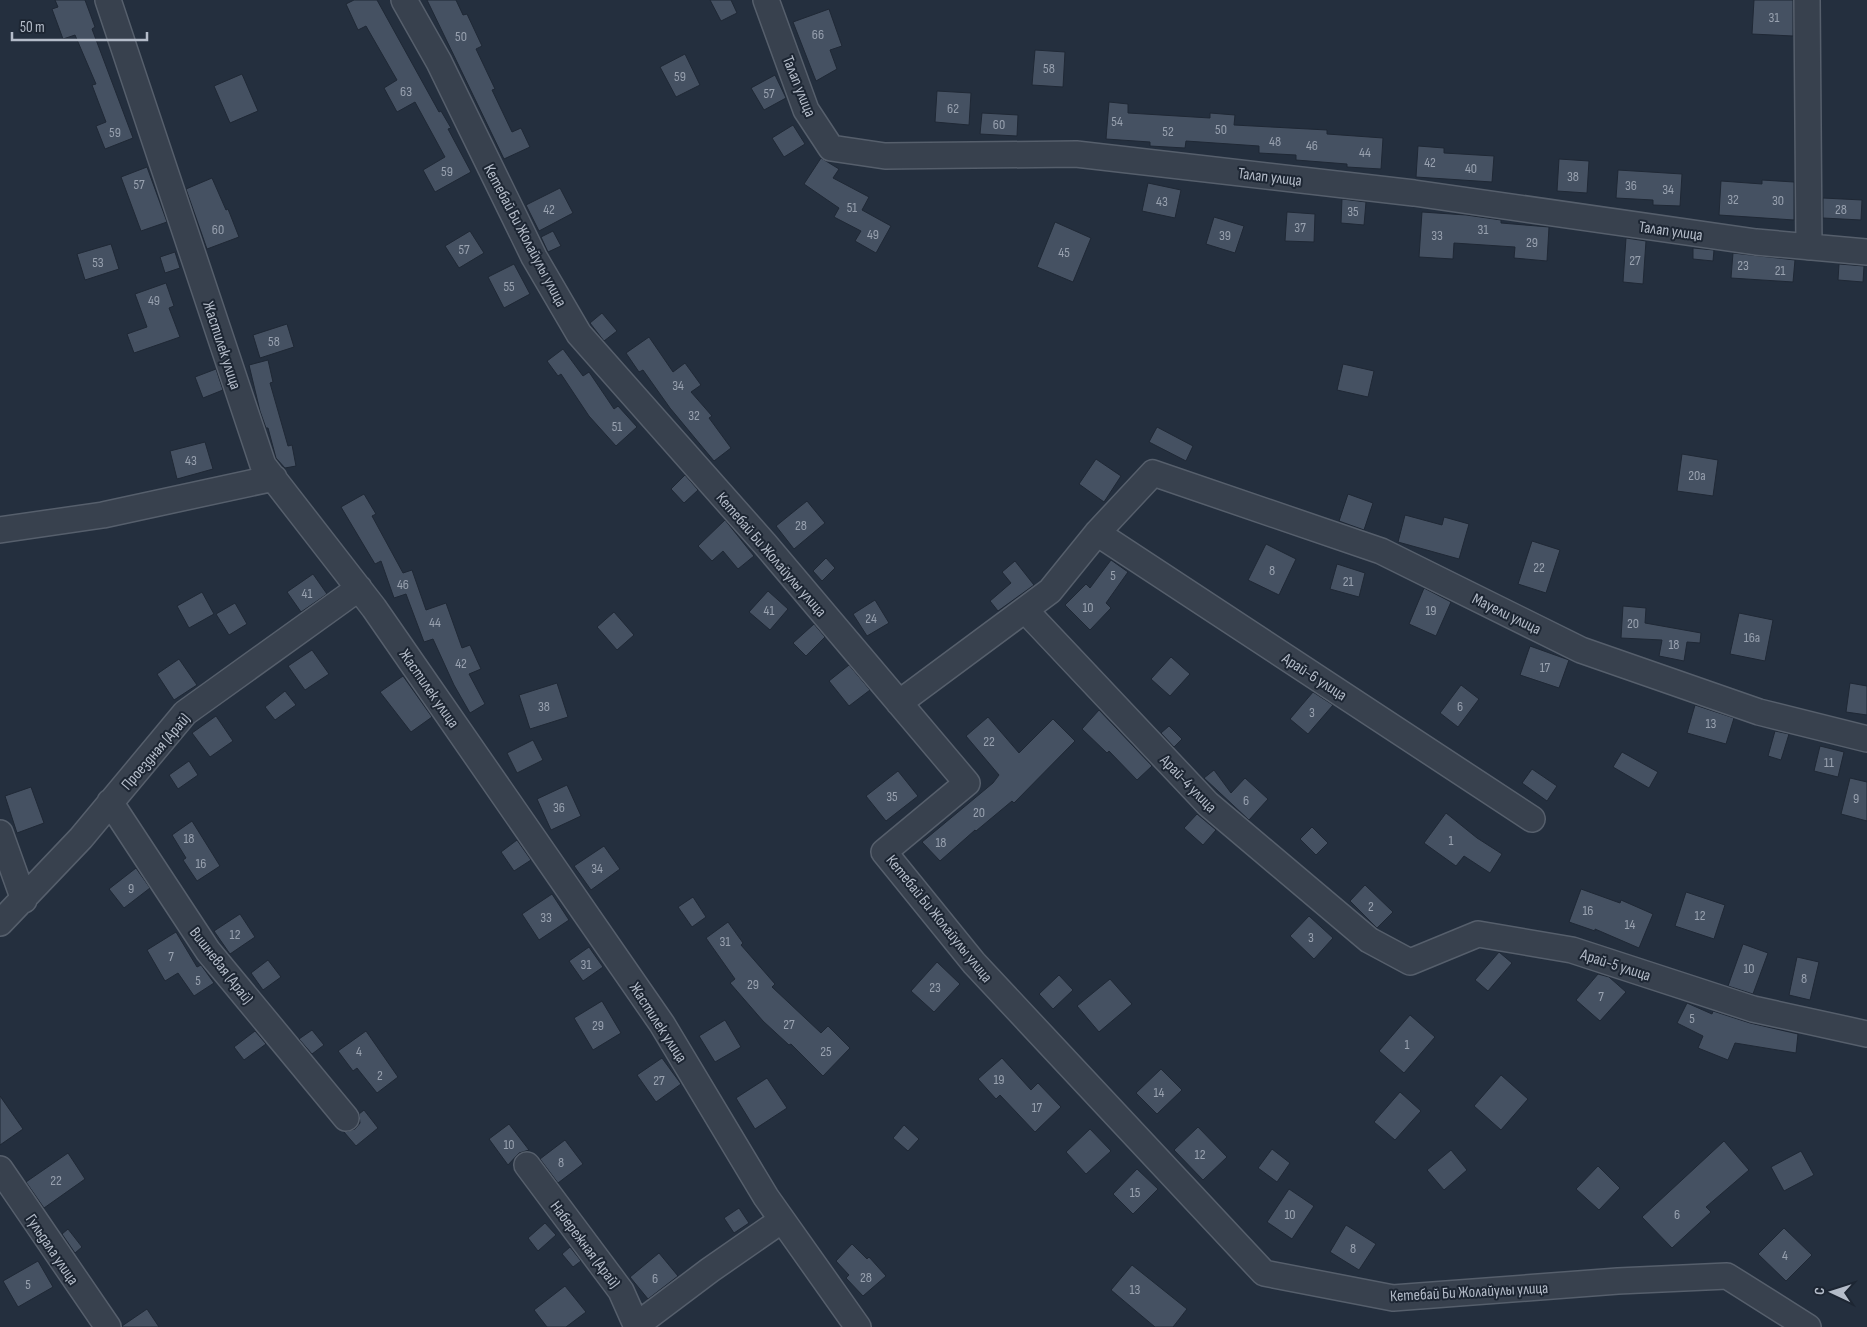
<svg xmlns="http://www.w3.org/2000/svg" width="1867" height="1327" font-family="'Sofia Sans Condensed',sans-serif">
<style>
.building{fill:#455162;stroke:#1f2835}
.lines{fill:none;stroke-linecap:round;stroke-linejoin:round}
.minor-casing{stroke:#565f6c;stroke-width:28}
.minor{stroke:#38414e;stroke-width:25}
.labels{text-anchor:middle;stroke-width:4;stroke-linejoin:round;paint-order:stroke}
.number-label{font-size:14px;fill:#98a1af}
.street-label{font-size:16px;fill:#b4bcc9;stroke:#1d2633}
</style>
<rect width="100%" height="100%" fill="#242f3e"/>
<!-- building -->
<path class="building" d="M55,0H85L95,27L92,29L133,138L105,149L96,126L106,122L92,85L96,84L75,35L63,39L52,9L58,7Z
M354,0H377L439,112L441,111L451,128L448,129L471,172L435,192L423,170L445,157L415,102L397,112L384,88L397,80L366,26L358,30L346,4Z
M427,0H456L463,15L467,14L482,46L476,49L495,89L492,90L512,132L521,128L530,147L504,159Z
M710,0H731L737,13L721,21Z
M1754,0H1793V36L1752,34Z
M829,9L842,46L830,50L837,69L816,81L793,22Z
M1035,50L1065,52L1063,87L1032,85Z
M685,54L700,85L676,97L660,67Z
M242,74L258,111L230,123L214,86Z
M775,75L786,98L764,110L751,88Z
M937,91L971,93L969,125L935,122Z
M1109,102L1128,104V113L1210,118V113L1235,115L1234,125L1327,130V134L1383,138L1381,169L1347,167V164L1296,160V155L1259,153V146L1186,141L1185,148L1150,146V142L1106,139Z
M982,113L1018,115L1017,136L980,134Z
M793,125L805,144L784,157L772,138Z
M1418,146L1444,148V153L1494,156L1492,182L1416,177Z
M821,158L839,169L833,178L869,197L862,210L891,226L876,253L855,241L861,231L834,217L839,208L804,184Z
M1559,159L1589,161L1587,193L1557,191Z
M147,167L167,222L141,231L121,177Z
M1618,170L1682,174L1680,206L1653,205V200L1616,198Z
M212,178L226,210L228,209L239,237L207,249L186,189Z
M1762,180L1794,182V220L1719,215L1721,181L1762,184Z
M1148,183L1181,190L1175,218L1142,211Z
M560,188L573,213L539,231L526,205Z
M1823,198L1862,200L1861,220L1823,218Z
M1342,199L1366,202L1364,225L1341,223Z
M1287,212L1315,214L1314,242L1285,241Z
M1422,212L1466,215L1501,220V223L1549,227L1547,261L1514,258L1515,247L1454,243L1453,259L1419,257Z
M1214,217L1244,226L1235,253L1206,244Z
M1055,222L1091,238L1073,282L1037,267Z
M470,231L484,253L459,268L445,246Z
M553,231L561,246L548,252L541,237Z
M1626,238L1646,241L1643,284L1623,282Z
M111,244L119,269L85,280L77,254Z
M1693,248L1714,250L1713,261L1693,259Z
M175,252L180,268L165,273L160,257Z
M1733,253L1795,260L1793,282L1731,278Z
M514,264L530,294L504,308L488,277Z
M1839,264L1864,266L1863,282L1838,280Z
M166,283L174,306L169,308L180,337L134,353L127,334L147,327L135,294Z
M602,313L617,331L604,341L590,323Z
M287,324L294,347L260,358L253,335Z
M649,337L673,372L685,363L701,385L691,392L712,416L709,418L731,448L714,461L670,408L643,370L639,372L626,353Z
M563,349L583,376L589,372L614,409L618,406L637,427L616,446L589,416L561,374L558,376L547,361Z
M268,360L273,382L270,383L288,446L292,445L296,466L285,468L276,458L268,428H266L260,411L249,365Z
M1343,364L1374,371L1368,397L1337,390Z
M216,369L223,390L203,398L195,377Z
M1157,427L1193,446L1186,461L1149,442Z
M205,442L213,469L177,479L170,451Z
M1682,454L1718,460L1713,496L1677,491Z
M1096,459L1121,476L1104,502L1079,484Z
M685,475L698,490L684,503L671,489Z
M364,494L376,514L372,516L403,573L412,570L426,610L446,603L462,648L470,645L481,669L469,674L485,704L470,713L454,685L433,639L424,642L406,594L394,598L381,561L375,564L341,507Z
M1348,494L1373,503L1364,530L1339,521Z
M807,501L825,523L794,549L776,526Z
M1405,515L1442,525L1444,517L1469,524L1459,559L1398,542Z
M725,520L754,556L738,569L723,551L712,561L698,546Z
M1532,541L1560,550L1546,593L1518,584Z
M1266,544L1296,559L1279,595L1248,580Z
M826,558L835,568L822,581L813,571Z
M1111,560L1128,572L1106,603L1111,608L1090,630L1065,605L1086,584L1090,588Z
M1015,561L1034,585L998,611L990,601L1011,583L1002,572Z
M1337,564L1365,573L1359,597L1330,589Z
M313,574L327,594L301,612L287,592Z
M1424,588L1451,602L1436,636L1409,624Z
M768,591L788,609L770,630L749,612Z
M202,592L214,614L189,628L177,606Z
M875,600L889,623L867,636L853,614Z
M235,603L247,624L229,635L216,614Z
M1623,606L1646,608L1645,623L1701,633L1700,643L1687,642L1684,661L1659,656L1662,640L1621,638Z
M614,612L634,635L617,650L597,627Z
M1739,613L1773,620L1765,661L1730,654Z
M814,624L825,637L806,656L793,643Z
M1530,646L1569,660L1559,688L1520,675Z
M312,650L329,674L305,690L288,666Z
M1171,657L1190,674L1170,696L1151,679Z
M179,659L197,685L174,700L157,674Z
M849,665L870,690L849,706L829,681Z
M403,676L432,717L411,732L380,692Z
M557,683L568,717L530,729L519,695Z
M1850,683L1867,686V715L1846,712Z
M1461,685L1479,699L1458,727L1440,713Z
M285,691L296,705L275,720L265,707Z
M1313,692L1333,705L1308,734L1290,719Z
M1695,705L1734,718L1726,744L1687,733Z
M1099,710L1152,766L1137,780L1109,751L1107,753L1082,729Z
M216,716L233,741L210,757L192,733Z
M988,717L1019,753L1053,719L1075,741L1014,803L1012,801L976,831L975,830L940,861L922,842L993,783L999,775L966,736Z
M1169,726L1182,739L1174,747L1161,733Z
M1775,731L1789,734L1781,760L1768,756Z
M533,740L543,760L517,773L507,753Z
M1820,746L1844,752L1838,777L1814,771Z
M1622,752L1658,772L1649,788L1613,767Z
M189,761L198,775L178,789L169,775Z
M1532,769L1557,786L1547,801L1522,783Z
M1214,770L1231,793L1245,778L1268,799L1249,820L1204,778Z
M898,771L918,796L886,821L866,796Z
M1850,778L1867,782V821L1841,814Z
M567,785L581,816L551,830L537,799Z
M31,787L44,823L17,833L5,796Z
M1446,813L1477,838L1502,854L1490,873L1464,856L1456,866L1424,843Z
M1197,814L1216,830L1203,845L1184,828Z
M192,821L220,866L197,881L183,860L186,858L172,835Z
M1312,827L1328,843L1316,855L1300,839Z
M517,840L531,860L514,871L501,852Z
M604,846L620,869L591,890L574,866Z
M136,868L150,888L124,908L109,889Z
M1365,885L1393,912L1377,928L1350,901Z
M1581,889L1620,903L1621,900L1653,914L1639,948L1595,929V931L1569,922Z
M1686,892L1725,905L1714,939L1675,926Z
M552,894L569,920L539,940L522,914Z
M693,897L706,917L692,927L678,907Z
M240,914L255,937L230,954L214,931Z
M1309,916L1333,938L1314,959L1290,936Z
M728,922L743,943L741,945L775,984L772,987L821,1033L828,1026L850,1048L823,1076L791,1044L789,1045L763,1021L730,983L735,979L706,938Z
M176,932L197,967L201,965L214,983L194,996L178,973L165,981L147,950Z
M1743,944L1768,953L1753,994L1728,986Z
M589,947L603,967L583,981L569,961Z
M1499,952L1512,963L1488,991L1475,980Z
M1797,957L1819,962L1810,1000L1789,995Z
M268,960L281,977L263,990L251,973Z
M937,962L960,984L934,1012L911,991Z
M1598,974L1609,977L1626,992L1600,1021L1576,1000Z
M1059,975L1073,990L1053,1009L1039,994Z
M1110,979L1132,1004L1099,1032L1077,1006Z
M602,1001L621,1033L593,1050L574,1018Z
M1687,1003L1712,1014L1713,1011L1750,1023L1798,1034L1796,1053L1735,1043L1728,1060L1698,1048L1703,1036L1677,1023Z
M1410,1015L1435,1037L1404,1073L1379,1051Z
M725,1020L741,1047L715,1062L699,1036Z
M312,1030L324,1045L312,1054L299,1039Z
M255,1031L266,1044L244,1060L234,1047Z
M366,1031L398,1077L377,1093L357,1068L353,1071L338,1051Z
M662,1058L681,1084L656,1102L637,1075Z
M1002,1058L1031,1090L1038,1083L1061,1107L1035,1132L1000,1095L996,1099L978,1079Z
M1161,1069L1182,1090L1157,1114L1136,1093Z
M1501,1075L1528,1099L1501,1130L1474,1106Z
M767,1078L787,1108L755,1129L736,1098Z
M1400,1092L1421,1111L1395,1140L1374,1122Z
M0,1096L23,1129L0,1145Z
M364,1110L378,1128L356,1146L344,1132L355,1129L360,1123L359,1114Z
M509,1124L529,1150L519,1153L508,1165L489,1139Z
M904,1125L919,1139L908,1151L893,1138Z
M1198,1127L1227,1157L1203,1180L1174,1150Z
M1090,1129L1111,1151L1086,1174L1066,1152Z
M565,1140L583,1164L558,1183L540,1159Z
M1724,1141L1749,1170L1706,1207L1711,1212L1672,1248L1642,1217Z
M1272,1149L1290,1163L1277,1182L1258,1168Z
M1451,1150L1467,1170L1444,1190L1427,1170Z
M1801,1151L1814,1175L1784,1191L1771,1167Z
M68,1153L85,1179L44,1208L26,1182Z
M1598,1166L1620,1188L1599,1210L1576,1189Z
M1137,1169L1158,1189L1133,1214L1113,1194Z
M1289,1189L1314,1206L1292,1239L1267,1222Z
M739,1208L749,1223L734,1233L724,1218Z
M545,1223L556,1235L538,1251L528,1238Z
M1346,1225L1376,1244L1359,1270L1330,1252Z
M1784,1228L1812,1255L1786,1281L1758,1254Z
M68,1229L82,1247L75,1253L62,1234Z
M852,1244L867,1259L869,1257L886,1276L863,1296L846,1278L849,1275L836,1261Z
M570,1247L581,1261L573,1267L562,1254Z
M659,1253L678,1276L648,1299L630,1277Z
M38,1261L53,1287L18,1307L3,1281Z
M1132,1265L1187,1309L1173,1327H1155L1111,1290Z
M565,1286L586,1312L566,1327H547L534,1310Z
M147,1309L159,1327H122V1326Z"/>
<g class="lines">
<defs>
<path id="minor" d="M108,0L263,465L374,608L662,1024L766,1197L858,1327
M404,0L439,62L534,257L579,334L765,544L967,783L884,852L974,963L1264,1273L1393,1298L1618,1281L1727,1276L1808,1327
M766,0L806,110L831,148L885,156L1076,154L1414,193L1756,242L1867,252
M1807,0L1809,247
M0,530L103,515L274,478
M1097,533L1532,819
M1025,610L1208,804L1369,940L1410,962L1478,934L1572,950L1753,1009L1867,1034
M899,703L1050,591L1097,533L1153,473L1381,551L1581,650L1759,712L1867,739
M110,802L208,951L346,1118
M0,833L24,900
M0,923L81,838L185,713L359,588
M527,1165L621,1291L637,1327
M0,1169L108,1327
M637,1325L710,1270L782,1220"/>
</defs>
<!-- minor casing -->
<use href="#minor" class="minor-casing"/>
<!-- minor -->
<use href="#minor" class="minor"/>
</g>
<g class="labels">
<!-- number labels -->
<g class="number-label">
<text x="1774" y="22">31</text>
<text x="818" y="39">66</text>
<text x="461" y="41">50</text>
<text x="1049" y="73">58</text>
<text x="680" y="81">59</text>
<text x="406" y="96">63</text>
<text x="769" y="98">57</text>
<text x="953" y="113">62</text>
<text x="1117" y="126">54</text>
<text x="999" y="129">60</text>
<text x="1221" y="134">50</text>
<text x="1168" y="136">52</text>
<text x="115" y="137">59</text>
<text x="1275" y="146">48</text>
<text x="1312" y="150">46</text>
<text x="1365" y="157">44</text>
<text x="1430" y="167">42</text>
<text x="1471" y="173">40</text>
<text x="447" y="176">59</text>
<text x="1573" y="181">38</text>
<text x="139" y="189">57</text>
<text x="1631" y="190">36</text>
<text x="1668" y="194">34</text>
<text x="1733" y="204">32</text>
<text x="1778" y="205">30</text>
<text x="1162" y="206">43</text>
<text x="852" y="212">51</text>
<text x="549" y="214">42</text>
<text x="1841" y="214">28</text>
<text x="1353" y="216">35</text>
<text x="1300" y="232">37</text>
<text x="218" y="234">60</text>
<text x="1483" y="234">31</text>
<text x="873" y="239">49</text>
<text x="1225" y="240">39</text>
<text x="1437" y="240">33</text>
<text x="1532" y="247">29</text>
<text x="464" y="254">57</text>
<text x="1064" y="257">45</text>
<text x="1635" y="265">27</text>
<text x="98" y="267">53</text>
<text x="1743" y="270">23</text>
<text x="1780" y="275">21</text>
<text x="509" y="291">55</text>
<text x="154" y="305">49</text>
<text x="274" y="346">58</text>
<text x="678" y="390">34</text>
<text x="694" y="420">32</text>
<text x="617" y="431">51</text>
<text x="191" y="465">43</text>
<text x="1697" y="480">20а</text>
<text x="801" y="530">28</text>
<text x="1539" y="572">22</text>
<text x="1272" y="575">8</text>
<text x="1113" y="580">5</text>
<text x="1348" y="586">21</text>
<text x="403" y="589">46</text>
<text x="307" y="598">41</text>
<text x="1088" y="612">10</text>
<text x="769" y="615">41</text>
<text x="1431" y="615">19</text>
<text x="871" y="623">24</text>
<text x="435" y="627">44</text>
<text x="1633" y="628">20</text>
<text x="1752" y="642">16а</text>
<text x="1674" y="649">18</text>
<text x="461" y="668">42</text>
<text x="1545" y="672">17</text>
<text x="544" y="711">38</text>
<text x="1460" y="711">6</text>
<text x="1312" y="717">3</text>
<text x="1711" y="728">13</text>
<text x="989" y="746">22</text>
<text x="1829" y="767">11</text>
<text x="892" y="801">35</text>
<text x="1856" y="803">9</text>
<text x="1246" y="805">6</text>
<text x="559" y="812">36</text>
<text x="979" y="817">20</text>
<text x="189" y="843">18</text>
<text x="1451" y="845">1</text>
<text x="941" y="847">18</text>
<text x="201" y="868">16</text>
<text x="597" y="873">34</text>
<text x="131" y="893">9</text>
<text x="1371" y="911">2</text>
<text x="1588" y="915">16</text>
<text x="1700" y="920">12</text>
<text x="546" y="922">33</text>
<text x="1630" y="929">14</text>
<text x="235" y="939">12</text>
<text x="1311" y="942">3</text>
<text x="725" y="946">31</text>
<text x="171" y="961">7</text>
<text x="586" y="969">31</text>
<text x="1749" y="973">10</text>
<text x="1804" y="983">8</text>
<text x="198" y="985">5</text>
<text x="753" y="989">29</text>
<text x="935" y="992">23</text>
<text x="1601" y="1001">7</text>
<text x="1692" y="1023">5</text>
<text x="789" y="1029">27</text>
<text x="598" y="1030">29</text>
<text x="1407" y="1049">1</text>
<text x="359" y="1056">4</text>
<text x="826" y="1056">25</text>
<text x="380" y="1080">2</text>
<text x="999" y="1084">19</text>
<text x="659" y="1085">27</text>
<text x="1159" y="1097">14</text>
<text x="1037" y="1112">17</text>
<text x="509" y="1149">10</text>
<text x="1200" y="1159">12</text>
<text x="561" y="1167">8</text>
<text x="56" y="1185">22</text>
<text x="1135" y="1197">15</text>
<text x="1290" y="1219">10</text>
<text x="1677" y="1219">6</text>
<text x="1353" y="1253">8</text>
<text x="1785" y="1260">4</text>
<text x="866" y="1282">28</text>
<text x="655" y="1283">6</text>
<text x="28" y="1289">5</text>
<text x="1135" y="1294">13</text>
</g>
<!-- street labels -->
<g class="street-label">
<text transform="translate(800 86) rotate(68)" y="6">Талап улица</text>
<text transform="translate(1270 176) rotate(7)" y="6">Талап улица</text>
<text transform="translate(1671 230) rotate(8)" y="6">Талап улица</text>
<text transform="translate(526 235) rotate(62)" y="6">Кетебай Би Жолайулы улица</text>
<text transform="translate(223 345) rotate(72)" y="6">Жастилек улица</text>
<text transform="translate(772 554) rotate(49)" y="6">Кетебай Би Жолайулы улица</text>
<text transform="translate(1507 613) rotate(26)" y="6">Мауели улица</text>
<text transform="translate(1315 676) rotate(33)" y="6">Арай-6 улица</text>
<text transform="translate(430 688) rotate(55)" y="6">Жастилек улица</text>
<text transform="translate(155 751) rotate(-49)" y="6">Проездная (Арай)</text>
<text transform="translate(1189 783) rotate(46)" y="6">Арай-4 улица</text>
<text transform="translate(940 918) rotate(51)" y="6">Кетебай Би Жолайулы улица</text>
<text transform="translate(1616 964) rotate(18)" y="6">Арай-5 улица</text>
<text transform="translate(222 965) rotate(52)" y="6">Вишневая (Арай)</text>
<text transform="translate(659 1022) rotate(57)" y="6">Жастилек улица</text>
<text transform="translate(586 1244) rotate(53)" y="6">Набережная (Арай)</text>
<text transform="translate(53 1249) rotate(56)" y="6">Гульдала улица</text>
<text transform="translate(1469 1291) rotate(-3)" y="6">Кетебай Би Жолайулы улица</text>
</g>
</g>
<!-- north arrow -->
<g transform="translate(1832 1292) rotate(274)" stroke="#1d2633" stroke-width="4" paint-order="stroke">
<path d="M0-4L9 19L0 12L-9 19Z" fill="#b4bcc9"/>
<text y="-8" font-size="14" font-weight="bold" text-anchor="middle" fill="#b4bcc9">С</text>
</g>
<!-- scale -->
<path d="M12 32v8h135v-8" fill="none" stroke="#b4bcc9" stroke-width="2.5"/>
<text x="20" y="32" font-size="15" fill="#b4bcc9" stroke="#1d2633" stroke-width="4" paint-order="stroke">50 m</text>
</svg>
